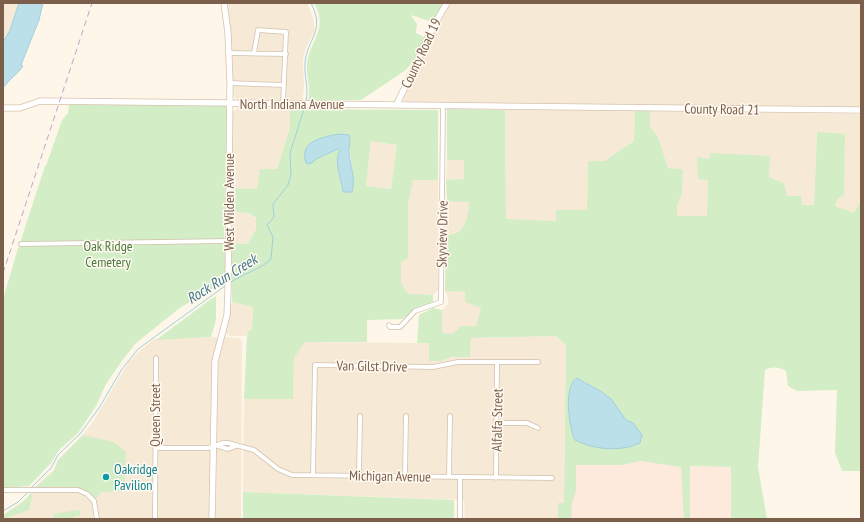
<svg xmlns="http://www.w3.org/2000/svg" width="864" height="522" font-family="'PT Sans Narrow',sans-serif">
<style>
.residential{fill:#f6ead7}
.commercial{fill:#fee9dd}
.green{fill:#d3edc6;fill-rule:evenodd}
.water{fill:#bce0e9;stroke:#a1cfdc}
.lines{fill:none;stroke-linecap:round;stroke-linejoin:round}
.stream{stroke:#a1cfdc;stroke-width:1}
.street-casing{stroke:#d2c0ad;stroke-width:5.5}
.secondary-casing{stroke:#d7c2ad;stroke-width:7}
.street{stroke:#fff;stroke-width:4}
.secondary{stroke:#fff;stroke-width:5.5}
.rail{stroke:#bba5ca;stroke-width:1;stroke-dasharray:6 4;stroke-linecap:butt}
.culture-dot{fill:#0f9aa8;stroke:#fffaf1;stroke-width:1.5}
.labels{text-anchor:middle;stroke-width:3;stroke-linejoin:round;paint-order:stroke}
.street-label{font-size:14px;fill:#7b5f4a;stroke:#fffaf1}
.park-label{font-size:14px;fill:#4c7b3e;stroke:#fffaf1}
.culture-label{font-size:14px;fill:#0d838f;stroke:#fffaf1;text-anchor:start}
.water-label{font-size:15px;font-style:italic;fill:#3f7788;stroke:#fffaf1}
</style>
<rect width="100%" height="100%" fill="#fef7e9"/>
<!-- residential -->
<path class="residential" d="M3,3H19L10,30L3,42Z
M226,3H307L313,18L315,30L305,50L303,61L304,87L302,104L237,100L232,93Z
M447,3H861V110L407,103L403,99V95Z
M238,108L290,109V128L277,169L257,189L232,188L233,112Z
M505,110H635L634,141L604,161H588L587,211L556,210V221L506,219Z
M650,111L861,114V200L854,214L835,206L838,198L817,132L814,205H802L800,196H787L784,183L711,153L710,159L698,158L708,180L707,216H677V207L682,193L683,169L668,168L658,137L650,127Z
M371,141L397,145L391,189L366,186Z
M447,160H464V179L446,180Z
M413,180H438V290L433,295H408L401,283V261L408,229V204Z
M447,201H469L468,220L464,228L452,234L446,235Z
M232,212L248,213L256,219V229L248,244L232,243Z
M445,291L465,292L466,302L481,308L476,327L461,326L453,334L442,333V310L448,304V298Z
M232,302L253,307L252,328L247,333L246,336H230L225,333Z
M556,336L566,345L564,503H558V519H465L464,500L243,492L244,399H293L294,358L305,342L429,343V361H441L451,357H470L471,338Z
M220,337L239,338L242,341L241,519H3V515L27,498L37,485L53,471L58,460L81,437L92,423L128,363L137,353L154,339Z"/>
<!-- commercial -->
<path class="commercial" d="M640,461L681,466L731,467V519H564L565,465H622Z"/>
<!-- green -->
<path class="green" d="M314,3H447L435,23L411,15L417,24L416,33L424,37V39L415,59L406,70L361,100L308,101C311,88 306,76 307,63C310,41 329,28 314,3Z
M69,105H225L227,108L224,251H226V277L223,279V283L181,307L136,343L124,358L106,384L96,406L78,433L59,450L51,463L29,486L3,488V299L16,255L45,166H53H46L62,120L68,113Z
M290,109L438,110V180H413L408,204V258L401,262V283L408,294L433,295V303L415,308L403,319L367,320V342H305L294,358L293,399H244L247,333L252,328L253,307L232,302V243L248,244L256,229V218L248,213L232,212V188L257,189L260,169H277L290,128ZM338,134L350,139C348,158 357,174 352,192H343C342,181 333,160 340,151L338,149L318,158L308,145L324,137ZM371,141L397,145L391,189L366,186Z
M447,109L505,110L506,219L556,221V210H587L588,161H604L634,141L635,110L650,111V127L658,137L668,168L683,169L682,193L677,207V216H707L708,180L698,179L697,157L709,159L711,153L770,156L769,177L784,183L787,196H801L802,205H814L817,132L845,134L844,195L838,198L835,206L854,213L861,200V471H842L835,453L837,390L797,391L788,386L786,371C780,367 771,366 765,370L758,467L767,519H731V467L690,466V519H684L681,467L640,461L622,465H576V491L572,503L571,519H558V503H564L566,345L556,336L471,338L470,357H451L441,361H429V343H417L419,315L433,308L442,310V333L453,334L461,326H476L481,308L465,302V292L445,291L446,235C466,234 468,218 469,202L447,201L446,180L464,179V160H447ZM581,379L611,399L626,420L633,423L642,435L640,443L633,446L614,448Z
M216,296V320L211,337L156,340L211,299Z
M83,435L114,442L126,452L124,491L101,492L96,499C82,482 56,488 36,487L54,471L58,460Z
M243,492L454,500V519H243Z
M31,493L32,497L29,510L3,519V515L22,503Z
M80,510V516H74L73,519H53L54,515L57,513Z"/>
<!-- water -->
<path class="water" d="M19,3H43L39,20L21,65L23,66C18,74 9,79 3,88V42L10,30Z
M338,134L349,135C351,141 349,145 349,151C350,166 356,177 352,192H343C342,181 333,160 340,151L338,149L318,158L310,164L306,163C299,141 321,138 338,134Z
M577,378L602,392L611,399L626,420L633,423L642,435L640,443C620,452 595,450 575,440C569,428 563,386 577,378Z"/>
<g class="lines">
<!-- stream -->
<path class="stream" d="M306,101C309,88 304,76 305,63C307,38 326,32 311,3
M231,282C244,273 260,270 271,259L273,237L267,225L274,217L273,204L288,185L291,174L290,153L305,106
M31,488L51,468L58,455L64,449L80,434L99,408L122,369L138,349L225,286
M3,511L18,502L28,492"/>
<defs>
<path id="street" d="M229,53L286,54
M254,53L258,30L286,32L283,104
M230,83L284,85
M21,244L228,241
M389,325L390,327H400L415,311L441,302L443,105
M496,423H527L538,428
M218,446L228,449L236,446
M155,448H209L223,443H228L254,450L278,469L292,475L552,478
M313,475L315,365L433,367L458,362H538
M359,476L360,416
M405,477L406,416
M449,477L450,416
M496,478L497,362
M3,490H78L87,494L94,501L97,519
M155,519L156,358
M460,519V477"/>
<path id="secondary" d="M397,104L435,23L447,3
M3,108H20L40,101L861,110
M212,519L215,361L227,315L228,291L230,83L228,33L224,3"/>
</defs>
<!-- street casing -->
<use href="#street" class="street-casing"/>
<!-- secondary casing -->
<use href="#secondary" class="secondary-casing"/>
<!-- street -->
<use href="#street" class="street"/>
<!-- secondary -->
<use href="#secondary" class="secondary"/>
<!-- rail -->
<path class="rail" d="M3,273L92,3"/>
</g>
<!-- markers -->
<circle class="culture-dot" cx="106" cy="477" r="4"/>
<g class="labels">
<!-- street labels -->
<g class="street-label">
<text transform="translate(421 53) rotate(-65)" y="5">County Road 19</text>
<text x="292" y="109">North Indiana Avenue</text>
<text transform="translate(722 109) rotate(1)" y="5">County Road 21</text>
<text transform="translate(229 202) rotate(-90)" y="5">West Wilden Avenue</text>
<text transform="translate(442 234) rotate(-89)" y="5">Skyview Drive</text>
<text transform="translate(372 366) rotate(1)" y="5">Van Gilst Drive</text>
<text transform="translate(155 415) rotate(-90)" y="5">Queen Street</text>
<text transform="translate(497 420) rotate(-89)" y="5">Alfalfa Street</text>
<text transform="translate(390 476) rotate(1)" y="5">Michigan Avenue</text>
</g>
<!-- park labels -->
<g class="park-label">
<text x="108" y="251">Oak Ridge<tspan x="108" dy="16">Cemetery</tspan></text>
</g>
<!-- culture labels -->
<g class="culture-label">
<text x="114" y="474">Oakridge<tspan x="114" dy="16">Pavilion</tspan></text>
</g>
<!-- water labels -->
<g class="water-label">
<text transform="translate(222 279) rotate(-32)" y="5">Rock Run Creek</text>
</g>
</g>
<!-- border -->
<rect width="864" height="522" fill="none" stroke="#7b5f4a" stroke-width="8"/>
</svg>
